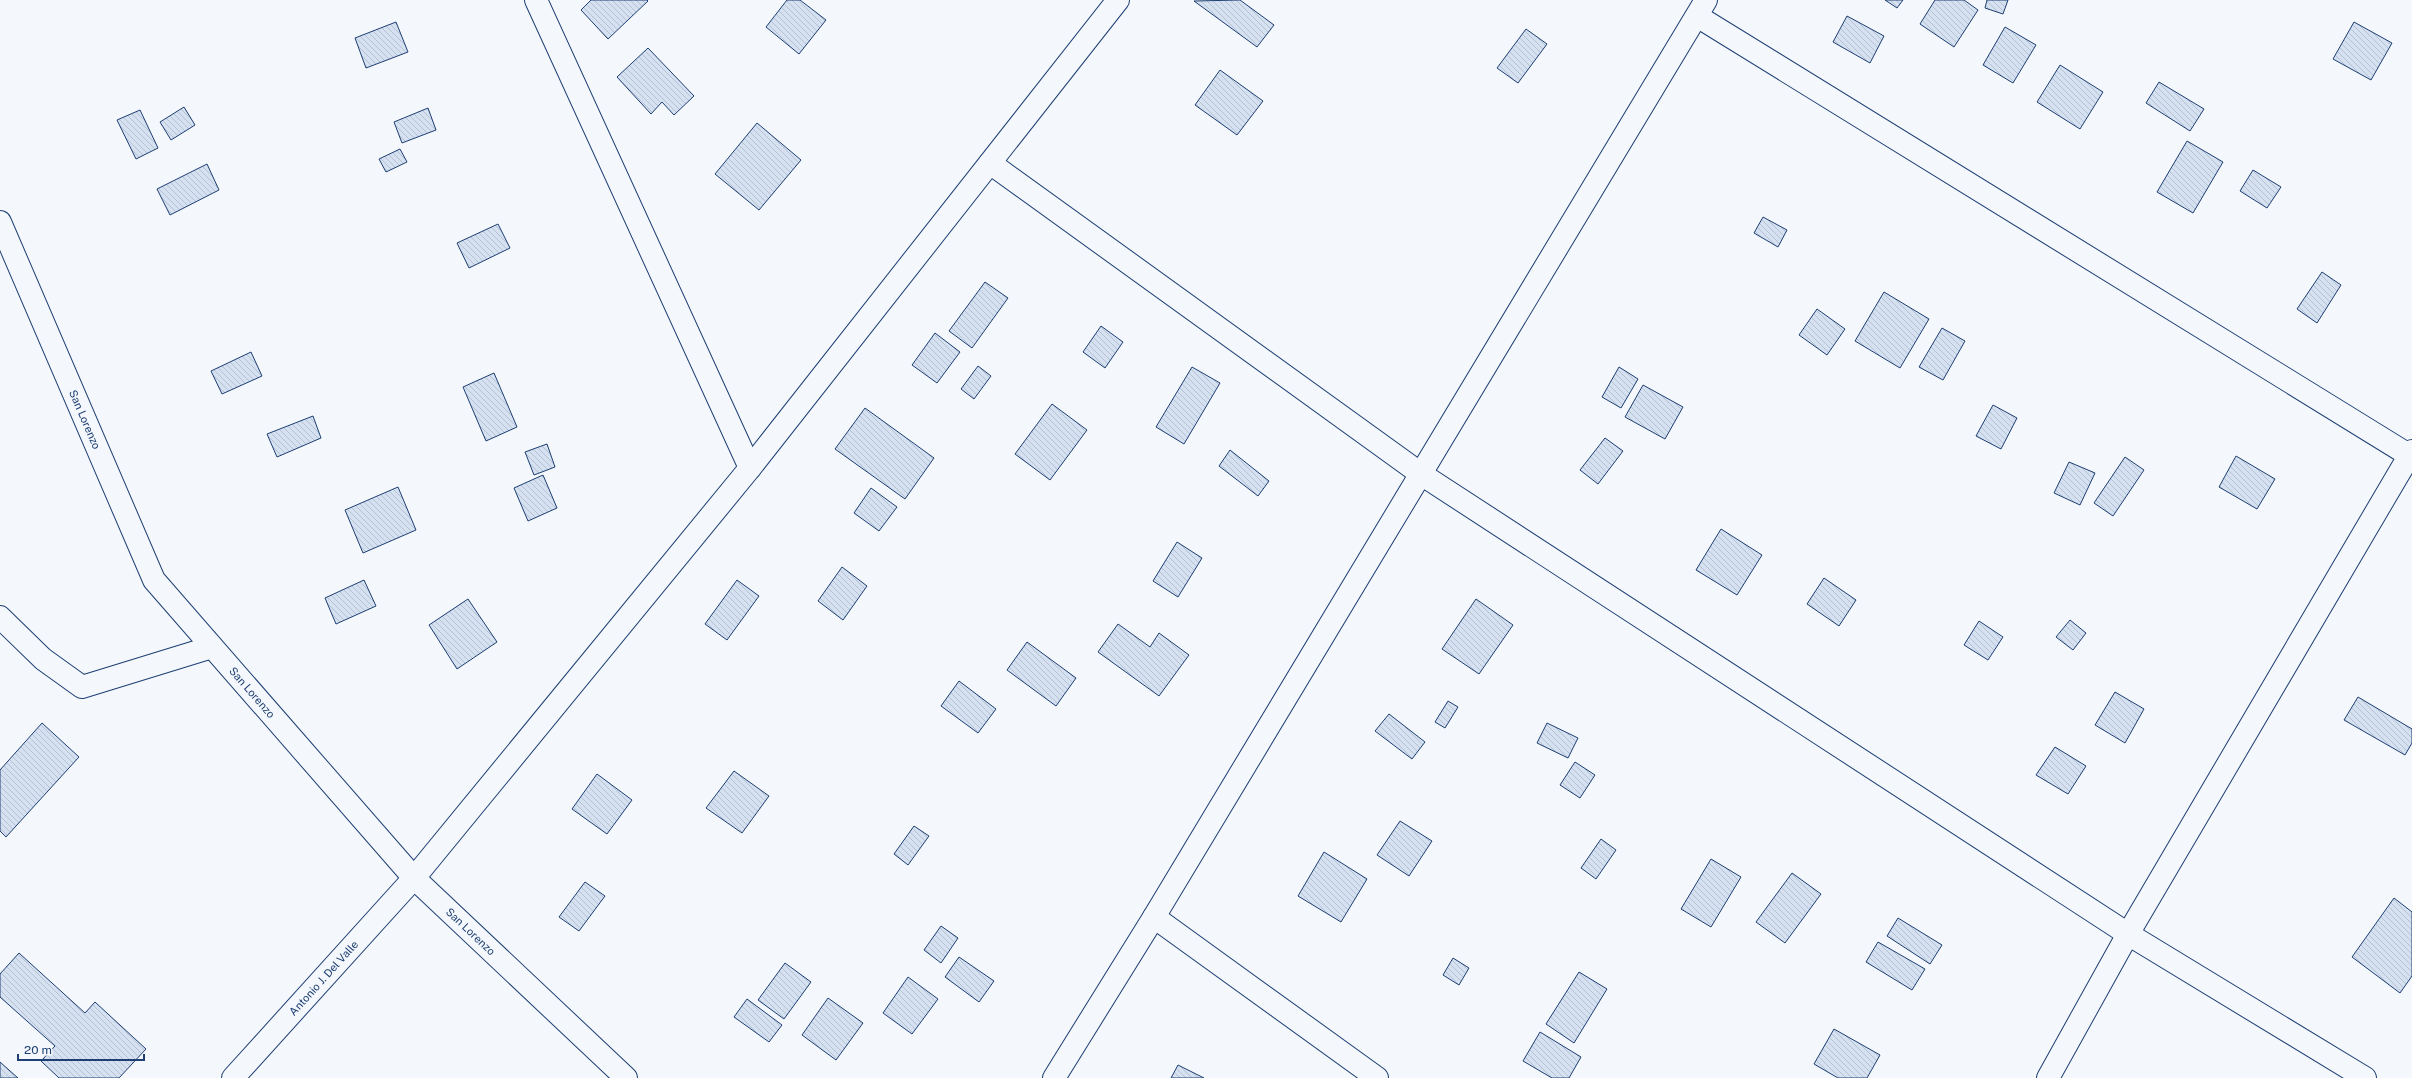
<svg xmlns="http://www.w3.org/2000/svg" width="2412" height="1078" font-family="'Public Sans',sans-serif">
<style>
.building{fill:url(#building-back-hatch);stroke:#1d3f73}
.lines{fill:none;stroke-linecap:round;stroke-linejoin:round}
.minor-casing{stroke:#1d3f73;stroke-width:24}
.minor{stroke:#f4f7fb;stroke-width:22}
.labels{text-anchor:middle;stroke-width:3;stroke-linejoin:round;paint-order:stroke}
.street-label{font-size:11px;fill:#1d3f73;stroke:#f4f7fb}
</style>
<defs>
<pattern id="building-back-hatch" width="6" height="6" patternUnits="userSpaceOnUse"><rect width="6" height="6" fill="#d5e0f0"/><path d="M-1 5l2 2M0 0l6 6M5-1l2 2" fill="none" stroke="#b6c1d1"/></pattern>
</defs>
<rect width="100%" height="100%" fill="#f4f7fb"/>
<!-- building -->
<path class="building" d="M591,0H647L648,1L608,39L581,10Z
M787,0H800L826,20L799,54L766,27Z
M1240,0L1274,25L1257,47L1194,1Z
M1885,0H1903L1897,8Z
M1935,0H1964L1978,10L1954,47L1920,24Z
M1987,0H2008L2003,14L1985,8Z
M1847,16L1884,36L1870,63L1833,42Z
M396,22L408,52L366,68L355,38Z
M2354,22L2392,43L2371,80L2333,59Z
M2005,27L2036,45L2013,83L1983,65Z
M1526,29L1547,44L1518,83L1497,68Z
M648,48L694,96L674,115L662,102L651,114L617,77Z
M2060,65L2103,92L2080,129L2037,102Z
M1220,70L1263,101L1237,135L1195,105Z
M2159,82L2204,109L2190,131L2146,103Z
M184,107L195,125L171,140L160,122Z
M428,108L436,130L402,143L394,122Z
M140,110L158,148L136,159L117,120Z
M757,123L801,160L759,210L715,174Z
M2187,141L2223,162L2193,213L2157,192Z
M400,149L407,162L386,172L379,159Z
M207,164L219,190L170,215L157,189Z
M2253,170L2281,187L2267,208L2240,191Z
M1763,217L1787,230L1778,247L1754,233Z
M498,224L510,248L469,268L457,243Z
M2322,272L2341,285L2317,323L2297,309Z
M985,282L1008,298L972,348L949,331Z
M1884,292L1929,319L1900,368L1855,341Z
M1817,309L1845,329L1827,355L1799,335Z
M1101,326L1123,342L1105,368L1083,352Z
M1942,328L1965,341L1943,380L1919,367Z
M935,333L960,352L937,383L912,365Z
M251,352L262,376L222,394L211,371Z
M978,366L991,376L974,399L961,389Z
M1192,367L1220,383L1184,444L1156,427Z
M1619,367L1638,379L1621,408L1602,397Z
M494,373L517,427L486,441L463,387Z
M1643,385L1683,407L1665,439L1625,417Z
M1052,404L1087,430L1050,480L1015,454Z
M1993,405L2017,418L2001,449L1976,436Z
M865,408L934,458L905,499L835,449Z
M313,416L321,438L277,457L267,434Z
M1605,438L1623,451L1598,484L1580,470Z
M547,444L555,467L534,475L525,452Z
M1230,450L1269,481L1258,496L1219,466Z
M2236,456L2275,479L2257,509L2219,487Z
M2125,457L2144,470L2113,516L2094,503Z
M2069,462L2095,473L2080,505L2054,493Z
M543,475L557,508L528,521L514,488Z
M398,487L416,530L363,553L345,510Z
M871,488L897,507L879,531L854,513Z
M1721,529L1762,555L1737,595L1696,570Z
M1177,542L1202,558L1178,597L1153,581Z
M842,567L867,586L843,620L818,601Z
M1824,578L1856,600L1839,626L1807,604Z
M364,580L376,606L336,624L325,598Z
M737,580L759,596L727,640L705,624Z
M468,599L497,642L457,669L429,625Z
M1476,599L1513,625L1479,674L1442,649Z
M2070,620L2086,633L2073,650L2056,637Z
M1979,621L2003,637L1988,660L1964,645Z
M1118,624L1150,647L1159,633L1189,655L1159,696L1098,652Z
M1027,642L1076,678L1056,706L1007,670Z
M959,681L996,709L978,733L941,706Z
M2115,692L2144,709L2125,743L2095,725Z
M2358,697L2412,729V743L2405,755L2344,720Z
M1448,701L1458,707L1445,728L1435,722Z
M1389,714L1425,742L1412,759L1375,731Z
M42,723L79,757L6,837L0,831V770Z
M1547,723L1578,738L1568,758L1537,743Z
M2055,747L2086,766L2068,794L2036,775Z
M1575,762L1595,775L1580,798L1560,785Z
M734,771L769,796L742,833L706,808Z
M597,774L632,800L607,834L572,809Z
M1400,821L1432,841L1409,876L1377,855Z
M914,826L929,836L908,865L894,854Z
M1601,839L1616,850L1596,879L1581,868Z
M1324,852L1367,879L1341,922L1298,896Z
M1711,859L1741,877L1711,927L1681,909Z
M1792,873L1821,894L1785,943L1756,922Z
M585,882L605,896L579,931L559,917Z
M2394,898L2412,912V976L2400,993L2352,957Z
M1898,918L1942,945L1930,964L1887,936Z
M941,926L958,938L941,963L924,950Z
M1878,942L1925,969L1912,990L1866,962Z
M19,953L85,1013L95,1002L146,1049L119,1078H59L41,1061L55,1046L0,997V974Z
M959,957L994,981L979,1002L945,977Z
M1453,958L1469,968L1459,985L1443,975Z
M785,963L811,982L784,1019L758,1000Z
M1579,972L1607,989L1574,1043L1546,1024Z
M908,977L938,999L912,1034L883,1013Z
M828,998L863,1023L836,1060L802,1035Z
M747,999L782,1025L769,1042L734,1017Z
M1834,1029L1880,1055L1867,1078H1838L1814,1064Z
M1540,1032L1581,1057L1569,1078H1552L1523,1061Z
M0,1062L18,1078H0Z
M1178,1065L1204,1078H1171Z"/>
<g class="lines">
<defs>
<g id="minor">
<path d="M536,0L750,468"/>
<path d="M1697,16L2412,457"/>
<path d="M990,163L1421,474L2128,934L2365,1078"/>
<path id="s1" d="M0,222L154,580L414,878L626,1078"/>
<path d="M0,617L43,659L82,687L212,647"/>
<path d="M1154,917L1377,1078"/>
<path id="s2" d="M233,1078L414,878L750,468L1118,0"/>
<path d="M1054,1078L1154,917L1706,0"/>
<path d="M2048,1078L2128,934L2412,451"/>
</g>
</defs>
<!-- minor casing -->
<use href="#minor" class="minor-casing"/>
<!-- minor -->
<use href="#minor" class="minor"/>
</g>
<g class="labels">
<!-- street labels -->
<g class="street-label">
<text dy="4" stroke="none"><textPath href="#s1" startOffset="215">San Lorenzo</textPath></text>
<text dy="4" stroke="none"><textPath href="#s1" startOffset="539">San Lorenzo</textPath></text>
<text dy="4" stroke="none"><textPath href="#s1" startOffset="863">San Lorenzo</textPath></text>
<text dy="4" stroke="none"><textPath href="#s2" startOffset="135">Antonio J. Del Valle</textPath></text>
</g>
</g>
<!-- scale -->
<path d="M18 1054v6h126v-6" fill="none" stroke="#1d3f73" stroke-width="2"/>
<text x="24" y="1054" font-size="12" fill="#1d3f73" stroke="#f4f7fb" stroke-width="3" paint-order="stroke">20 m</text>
</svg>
